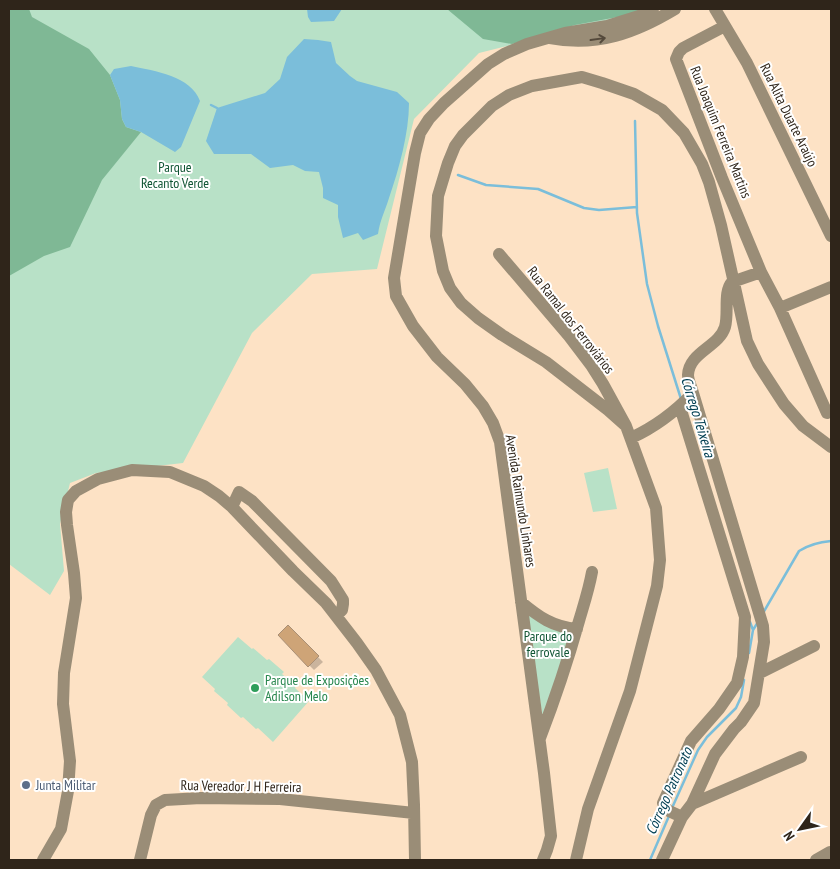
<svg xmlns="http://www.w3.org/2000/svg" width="840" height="869" font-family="'PT Sans Narrow',sans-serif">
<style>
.green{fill:#b8e1c7}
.forest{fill:#7fb895}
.water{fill:#7bbeda}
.shadow{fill:#0003}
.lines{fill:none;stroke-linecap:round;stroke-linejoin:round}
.stream{stroke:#7bbeda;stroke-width:2.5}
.building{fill:#cea477;stroke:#a98f75}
.minor{stroke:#9a8d77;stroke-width:12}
.oneway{stroke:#54493b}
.leisure-dot{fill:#2e9e5b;stroke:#fff;stroke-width:2}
.service-dot{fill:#5c6f8a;stroke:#fff;stroke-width:2}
.labels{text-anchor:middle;stroke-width:4;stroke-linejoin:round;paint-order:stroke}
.street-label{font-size:14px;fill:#2f251a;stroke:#fff}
.park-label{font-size:14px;fill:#105534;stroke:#fff}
.leisure-label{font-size:14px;fill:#27864d;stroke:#fff;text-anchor:start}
.service-label{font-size:14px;fill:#4e5e75;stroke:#fff;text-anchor:start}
.water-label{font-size:15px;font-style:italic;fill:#023f53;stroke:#fff}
</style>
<rect width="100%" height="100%" fill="#fde2c5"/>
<!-- green -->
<path class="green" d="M9,9H646L639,13L479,53L414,119L377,269L312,274L252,333L183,463L96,473L70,483L60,524L64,571L50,595L9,564Z
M608,468L617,509L593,512L584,473Z
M525,612L570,634L543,718Z
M238,637L252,649L253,648L267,660L269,659L284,672L282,674L296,686L295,688L309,701L273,742L258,728L256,729L243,717L241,718L227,705L228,703L214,691L215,689L202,677Z"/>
<!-- forest -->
<path class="forest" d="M9,9H29L32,17L89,49L110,75L120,100L122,119L126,127L141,132L102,180L70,247L44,256L9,276Z
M447,9H650L639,13L575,25L512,44L483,39Z"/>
<!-- water -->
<path class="water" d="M307,9H342L334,21L311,22L308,17Z
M304,39L318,40L331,42L336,63L350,76L357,81L397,92L409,103C409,133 399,169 389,198C385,211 380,220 378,234L363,240L358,233L343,238L338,217V205L323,198V188L319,172L305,171L293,165L270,168L251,154H214L206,141L217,108L265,93L280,79L287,57Z
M131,66C155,71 191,76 200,101L181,147L175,152L141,132L126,127L122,119L120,100L110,75L114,69Z"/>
<!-- shadow -->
<path class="shadow" d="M288,627L323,662L314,670L279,635Z"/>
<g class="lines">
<!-- stream -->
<path class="stream" d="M211,105L217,108
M635,121L637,213L647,284L658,326L681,399
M458,175L486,185L538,189L584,208L599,210L637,207
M763,613L799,551C810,544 819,542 831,541
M750,622L753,630
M749,653L753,630L758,622
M672,808L698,750L707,737L736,708L741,697L744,680
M650,860L669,816"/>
</g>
<!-- building -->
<path class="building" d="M288,625L319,656L308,667L278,635Z"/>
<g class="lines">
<!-- minor -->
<path class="minor" d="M715,9L747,63L831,236
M725,26L683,48L679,52L676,59L722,178L761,272L780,308L827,413
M550,38C597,47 635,33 675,9
M499,254L569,336L591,365L603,384L626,426L656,508L660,560L657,586L630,691L588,809L576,860
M780,308L831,287
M680,407L745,617L743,657L737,683L719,709L691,741L663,803L667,810L682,817
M626,426L608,410L546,362L502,335L478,318L461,303L450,288L443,271L436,236L438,196L448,163L455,146L463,135L492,106L509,95L532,86L582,77L602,83L634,94L662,110L684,133L702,164L709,182L721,225L747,341L758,364L784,404L803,426L831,447
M631,438C655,427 675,412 693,393C692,388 688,381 688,375C689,352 719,347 725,327C729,313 723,292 732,282L761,272
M232,507L239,492L252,501L331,581L343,600V604L342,610L337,615
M521,602C539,617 553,627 577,629
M760,673L814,646
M540,738C555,699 568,660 579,621C584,604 589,589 592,572
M692,804L801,757
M43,860L61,829L68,791L70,761L63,704L64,673L76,598L74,573L67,525L66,512L68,500L76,491L98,479L132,470L170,472L204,486L219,496L232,507L293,571L326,603L357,643L376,670L400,715L412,762L414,805L415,860
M140,860L151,815L156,805L165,800L201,798L280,799L414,813
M543,860L547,850L551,836L544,773L500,442L493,423L483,406L465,384L437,357L413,326L396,296L394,278L415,153L420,133L429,119L444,103L488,64L504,54L527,44L565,33L607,26L639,16L653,9
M662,860L682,817L692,804L715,754L734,729L741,722L754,703L764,642L763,626L693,393
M816,860L830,852H831"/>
</g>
<!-- one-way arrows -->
<defs><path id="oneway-shaft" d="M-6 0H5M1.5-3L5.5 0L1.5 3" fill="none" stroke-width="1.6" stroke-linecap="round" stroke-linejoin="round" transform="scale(1.25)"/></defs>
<use class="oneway" href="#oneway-shaft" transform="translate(598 39) rotate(-8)"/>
<!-- markers -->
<circle class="leisure-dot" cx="255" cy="688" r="5"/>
<circle class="service-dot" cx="26" cy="785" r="5"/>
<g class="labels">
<!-- street labels -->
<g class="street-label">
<text transform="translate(789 115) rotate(64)" y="5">Rua Alita Duarte Araújo</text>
<text transform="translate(721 132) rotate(68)" y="5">Rua Joaquim Ferreira Martins</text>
<text transform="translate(571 320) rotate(52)" y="5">Rua Ramal dos Ferroviários</text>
<text transform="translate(521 501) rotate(81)" y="5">Avenida Raimundo Linhares</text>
<text transform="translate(241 786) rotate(1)" y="5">Rua Vereador J H Ferreira</text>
</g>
<!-- park labels -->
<g class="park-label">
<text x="175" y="172">Parque<tspan x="175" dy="16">Recanto Verde</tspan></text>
<text x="548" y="641">Parque do<tspan x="548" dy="16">ferrovale</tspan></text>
</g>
<!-- leisure labels -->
<g class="leisure-label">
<text x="265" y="685">Parque de Exposições<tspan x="265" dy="16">Adilson Melo</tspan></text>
</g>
<!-- service labels -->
<g class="service-label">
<text x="36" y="790">Junta Militar</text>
</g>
<!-- water labels -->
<g class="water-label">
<text transform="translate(698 417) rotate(73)" y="5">Córrego Teixeira</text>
<text transform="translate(669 791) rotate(-66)" y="5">Córrego Patronato</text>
</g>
</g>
<!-- border -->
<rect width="840" height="869" fill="none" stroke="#2f251a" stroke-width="20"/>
<!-- north arrow -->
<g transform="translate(800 829) rotate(237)" stroke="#ffffff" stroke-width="4" paint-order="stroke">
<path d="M0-4L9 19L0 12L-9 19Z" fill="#2f251a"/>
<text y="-8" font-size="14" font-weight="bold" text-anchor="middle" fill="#2f251a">N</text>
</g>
</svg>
